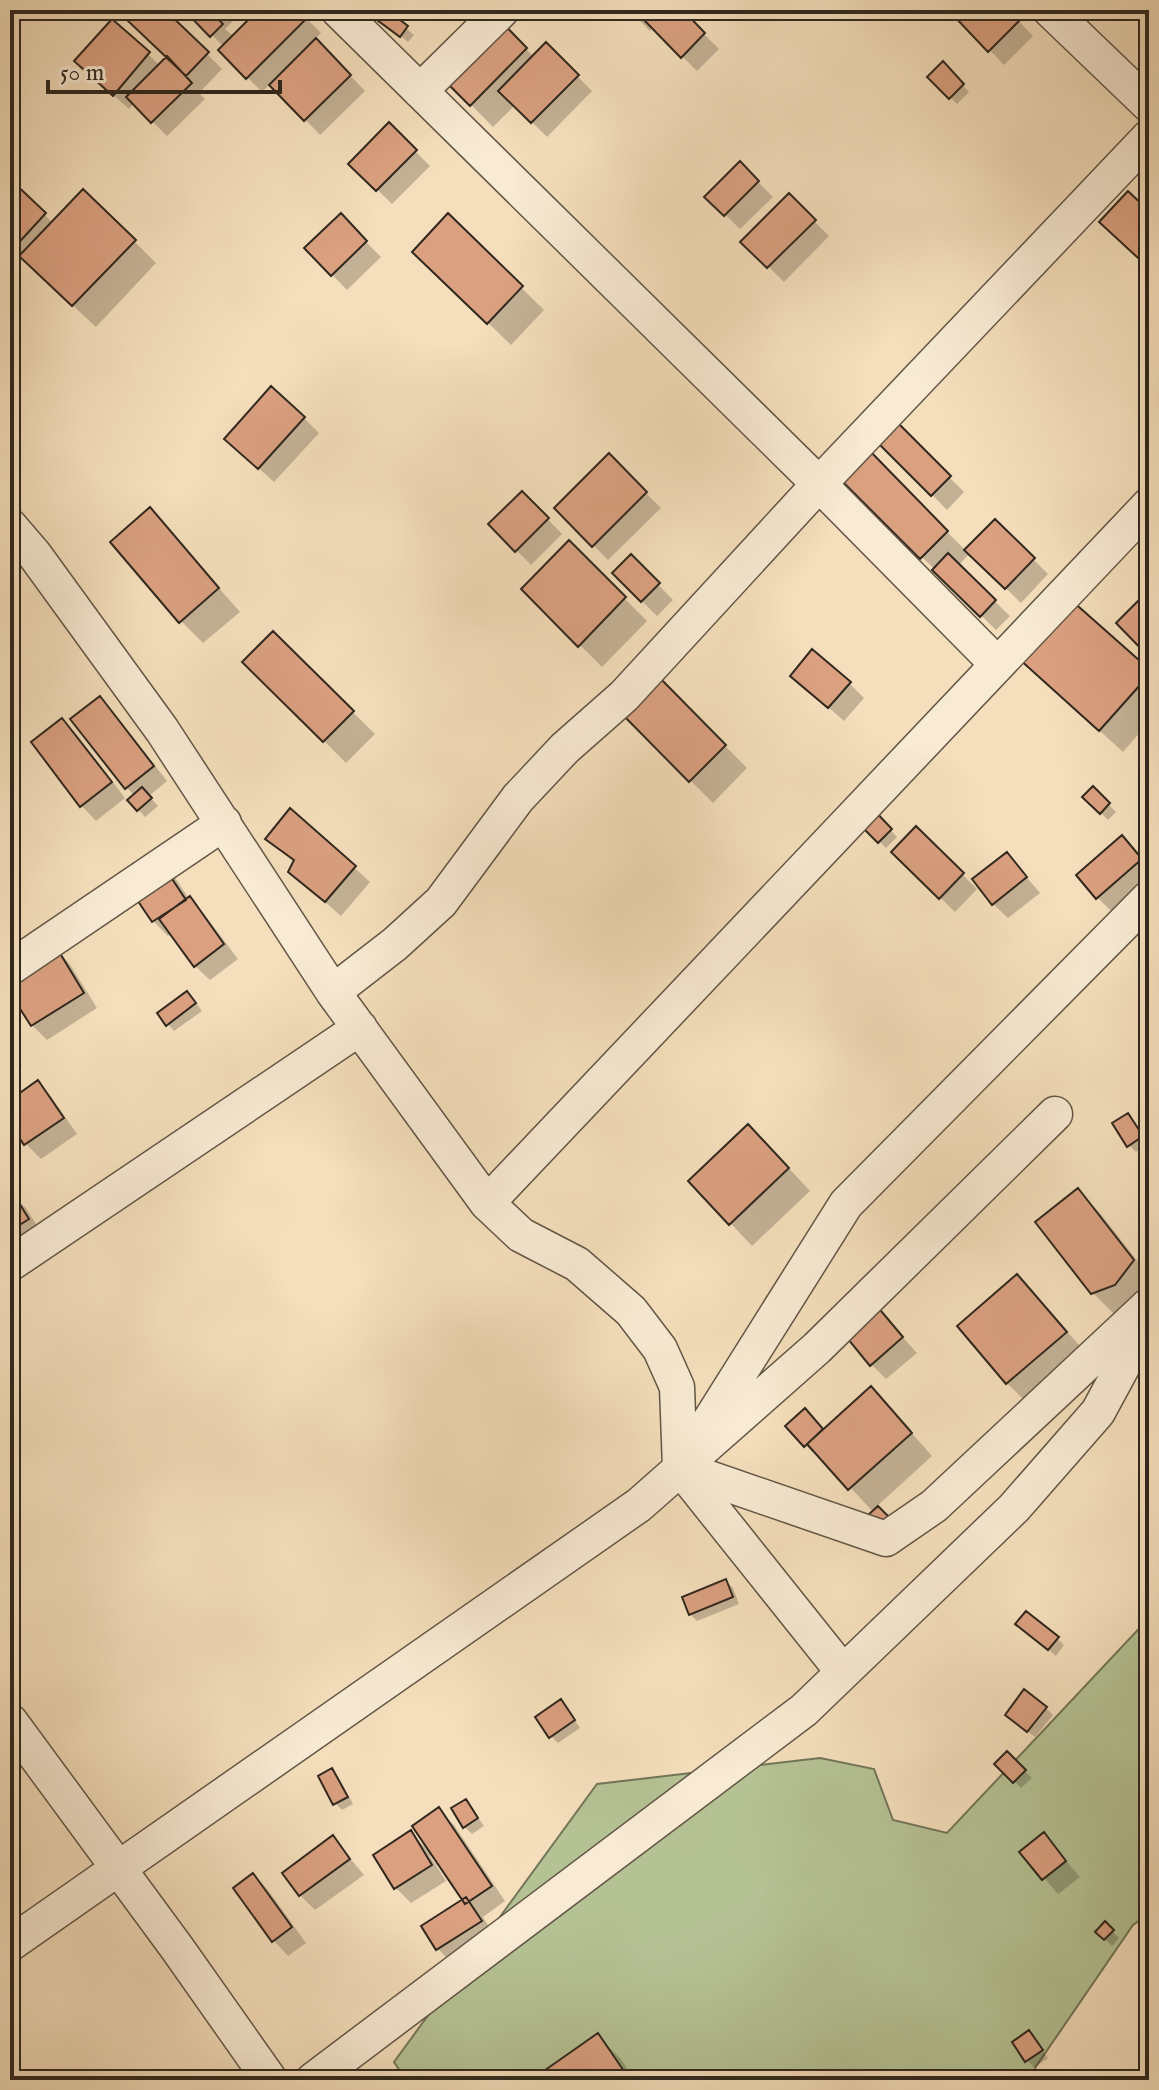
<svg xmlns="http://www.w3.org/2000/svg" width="1159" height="2090" font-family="'IM FELL English',serif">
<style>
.green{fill:#b5c294;stroke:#727559;stroke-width:2}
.shadow{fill:#0003}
.building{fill:#daa080;stroke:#30281e;stroke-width:2}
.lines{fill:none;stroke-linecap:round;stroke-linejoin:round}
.street-casing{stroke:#615645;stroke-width:37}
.street{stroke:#f8ead3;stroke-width:34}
</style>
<rect width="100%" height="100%" fill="#f4debb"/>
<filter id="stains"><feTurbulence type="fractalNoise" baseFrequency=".0025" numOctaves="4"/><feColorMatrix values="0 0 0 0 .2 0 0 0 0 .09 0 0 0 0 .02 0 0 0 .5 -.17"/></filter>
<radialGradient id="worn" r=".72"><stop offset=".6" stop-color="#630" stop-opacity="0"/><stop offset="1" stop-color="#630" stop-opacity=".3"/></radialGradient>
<!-- green -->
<path class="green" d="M1149,1618V1914L1133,1925L1035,2068L1039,2080H406L394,2062L597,1784L820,1758L874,1769L893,1820L947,1833Z"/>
<!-- shadow -->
<path class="shadow" d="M139,10H163L222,69L199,93L205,99L167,136L134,103L129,109L92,76L148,54L160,66L169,57Z
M187,10H240L242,12L225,29L234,37L261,10H298L321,33L315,39L365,91L320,135L271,83L262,92L220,50L224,47Z
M368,10H384L414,35L408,42Z
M488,10L534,57L546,45L592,91L547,137L515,105L493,127L430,63Z
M629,10H680L719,49L697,71L653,27L650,31Z
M958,10H1008L1033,36L1004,65L955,14Z
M943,64L969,92L957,104L930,77Z
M389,125L430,166L392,204L351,164Z
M740,164L773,197L740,229L707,197Z
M10,182L53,223L134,241L156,263L96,327L10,247Z
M789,196L829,236L784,282L743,242Z
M340,216L381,257L347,290L307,249Z
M448,216L544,310L511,345L415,252Z
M304,418L319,433L274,482L242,453Z
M896,424L964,492L947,510L879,441Z
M868,452L966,551L995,521L1048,574L1021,603L970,553L958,566L1010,616L996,630L842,478Z
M609,456L661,508L608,560L557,508Z
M522,493L562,534L531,565L491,524Z
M150,510L240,612L203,643L181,621Z
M569,543L647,621L602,667L524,589Z
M631,557L673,600L657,616L614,573Z
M273,633L375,734L346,763L245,662Z
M1020,658L1149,672V722L1123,752Z
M654,674L747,768L713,803L619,709Z
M792,676L849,683L864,698L844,721Z
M100,699L114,713L167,781L149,796L158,806L145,817L130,800L135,796L126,787Z
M62,720L77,735L125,798L96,821L82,806Z
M1093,789L1116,812L1108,820L1085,797Z
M869,808L897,837L886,848L858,820Z
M291,811L370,882L341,916L290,871L295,863L267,839Z
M916,829L977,889L955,912L894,852Z
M1136,853L1149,868V880L1112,912L1097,897Z
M1007,854L1040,893L1008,918L993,904Z
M170,870L189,899L204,914L238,959L210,980L195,966L172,933L168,936L153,921Z
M54,948L69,963L97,1008L47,1040L32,1025L10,989Z
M1149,958V970L1143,963Z
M194,1000L202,1011L174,1031L168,1024Z
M10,1049L22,1065L10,1072Z
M38,1083L52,1098L77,1134L41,1159L26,1144L10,1120V1102Z
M1134,1123L1148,1144L1136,1152L1129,1145Z
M771,1149L810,1191L752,1246L691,1181Z
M1078,1191L1100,1213L1149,1276V1291L1115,1315L1092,1292Z
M10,1193L26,1208L42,1234L10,1245Z
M1017,1276L1088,1355L1029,1405L1007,1383Z
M876,1308L917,1353L886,1379L871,1364Z
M805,1411L824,1432L893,1412L932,1456L876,1507L895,1526L874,1513L815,1449L812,1452L788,1426Z
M726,1581L733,1588L739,1604L697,1621L690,1614Z
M1025,1631L1057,1638L1064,1645L1056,1656Z
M1046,1708L1053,1715L1035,1737L1015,1722Z
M567,1709L580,1728L558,1743L551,1736Z
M1007,1754L1032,1778L1021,1788L997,1764Z
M332,1770L338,1777L353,1804L342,1810L335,1803Z
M466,1801L484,1826L472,1834L465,1827Z
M439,1810L454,1825L505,1901L483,1917L495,1937L453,1964L438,1949L423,1927L465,1900L433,1854L430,1856L446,1881L411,1903L396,1888L375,1855L411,1833L430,1852Z
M1044,1835L1080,1877L1058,1894L1022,1852Z
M333,1838L364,1875L315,1910L300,1895Z
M253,1875L268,1890L306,1943L288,1956L274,1941Z
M1105,1924L1119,1938L1112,1946L1097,1931Z
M1029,2033L1048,2058L1034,2068L1014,2043Z
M597,2036L620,2058L635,2080H535Z"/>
<!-- building -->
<path class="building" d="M136,10H165L209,52L186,76L127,20Z
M184,10H215L212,13L223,24L210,37Z
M258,10H301L308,17L246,79L218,50Z
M387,10L408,26L400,37L365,11Z
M490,10L527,48L470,106L427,63Z
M654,10H683L705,33L681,58L644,20Z
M956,10H1010L1020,20L988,52L952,14Z
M112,19L150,52L113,96L74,61Z
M316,38L351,75L304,121L269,85Z
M546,42L579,75L531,123L498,91Z
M167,56L192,83L151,123L126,97Z
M943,61L964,84L949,99L927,77Z
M389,122L417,150L376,191L348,164Z
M740,161L759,181L724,216L704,197Z
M10,179L46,213L12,250L10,248Z
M83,189L136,240L72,306L19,256Z
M1128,191L1149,211V268L1099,222Z
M789,193L816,220L767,268L740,242Z
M341,213L367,241L331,276L304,248Z
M448,213L523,286L487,324L412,252Z
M271,386L305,417L258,469L224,439Z
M896,421L951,476L931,496L876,441Z
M868,449L948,531L920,559L839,478Z
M609,453L647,492L592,547L554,508Z
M522,491L549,518L515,552L488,524Z
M150,507L219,588L179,623L110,542Z
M995,519L1035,558L1005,589L964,550Z
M569,540L626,597L578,647L521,589Z
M948,553L996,600L980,617L932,570Z
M631,554L660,583L641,602L612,573Z
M1149,590V657L1116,623Z
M1070,599L1149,669V675L1099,731L1018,658Z
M273,631L354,711L323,742L242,662Z
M812,649L851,682L828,708L790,676Z
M654,672L726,745L689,782L617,709Z
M100,696L154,766L125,789L70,719Z
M62,718L112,782L80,807L31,742Z
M1093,786L1110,803L1100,814L1082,797Z
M142,787L152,798L137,811L127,800Z
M869,805L892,829L878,843L855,820Z
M290,808L356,866L325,902L288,872L294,860L265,839Z
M916,826L964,873L939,899L891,852Z
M1122,835L1142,859L1096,899L1076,875Z
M1007,852L1027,877L992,905L972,879Z
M155,853L186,900L152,922L121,876Z
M190,896L224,944L194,967L159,919Z
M55,945L84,993L31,1026L10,993V974Z
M187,991L196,1003L166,1026L157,1013Z
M38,1080L64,1118L24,1145L10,1123V1100Z
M1128,1113L1143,1136L1127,1147L1112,1123Z
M748,1124L789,1168L729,1225L688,1181Z
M1078,1188L1134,1260L1115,1285L1091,1294L1035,1222Z
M11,1190L29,1219L10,1231V1191Z
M1017,1274L1067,1332L1006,1384L957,1326Z
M876,1305L903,1337L870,1366L843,1333Z
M871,1386L912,1433L848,1490L807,1444Z
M805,1408L823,1429L804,1447L785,1426Z
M878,1506L890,1518L879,1529L867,1516Z
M726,1579L733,1597L689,1615L682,1597Z
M1026,1611L1059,1637L1048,1650L1015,1624Z
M1024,1689L1047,1707L1027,1732L1005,1715Z
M561,1699L575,1720L549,1738L535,1717Z
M1007,1751L1026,1770L1013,1783L994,1764Z
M332,1768L348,1797L333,1805L318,1776Z
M466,1799L478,1818L463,1828L451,1808Z
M439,1807L492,1886L465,1904L412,1826Z
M411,1830L432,1865L394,1889L373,1855Z
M1044,1832L1066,1861L1042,1880L1019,1852Z
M333,1835L350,1859L299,1896L282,1873Z
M253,1873L292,1927L272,1942L233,1888Z
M466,1897L482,1921L436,1950L421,1926Z
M1105,1921L1114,1930L1104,1940L1095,1932Z
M1029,2030L1043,2050L1025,2062L1012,2042Z
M598,2033L630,2080H531Z"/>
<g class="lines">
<defs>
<path id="street" d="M338,10L819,484L997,664
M1050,10L1149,105
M420,91L502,10
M10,526L34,554L162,730L333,992L487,1203L521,1235L577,1264L631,1311L660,1349L677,1387L680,1468L843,1672
M10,968L224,823
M333,992L395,944L441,902L518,798L565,748L624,696L819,484L1149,137
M487,1203L1149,505
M10,1264L360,1028
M1149,1305L934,1506L886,1539L680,1468L846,1204L1149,898
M10,1721L177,1948L270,2080
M10,1944L639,1505L817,1348L1055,1114
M313,2080L804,1710L1014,1508L1098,1412L1131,1351L1146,1313"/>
</defs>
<!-- street casing -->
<use href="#street" class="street-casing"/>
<!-- street -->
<use href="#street" class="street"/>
</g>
<!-- margin -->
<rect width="1159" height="2090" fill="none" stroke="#f4debb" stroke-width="40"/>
<rect x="12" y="12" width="1135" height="2066" fill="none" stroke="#30281e" stroke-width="4"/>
<rect x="20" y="20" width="1119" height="2050" fill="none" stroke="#30281e" stroke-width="2"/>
<!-- scale -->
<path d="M48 80v12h232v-12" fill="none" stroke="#30281e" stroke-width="4"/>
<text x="60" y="80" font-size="24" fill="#30281e" stroke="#f8ead3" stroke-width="6" paint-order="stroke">50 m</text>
<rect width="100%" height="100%" filter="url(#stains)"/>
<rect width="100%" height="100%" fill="url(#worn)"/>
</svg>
